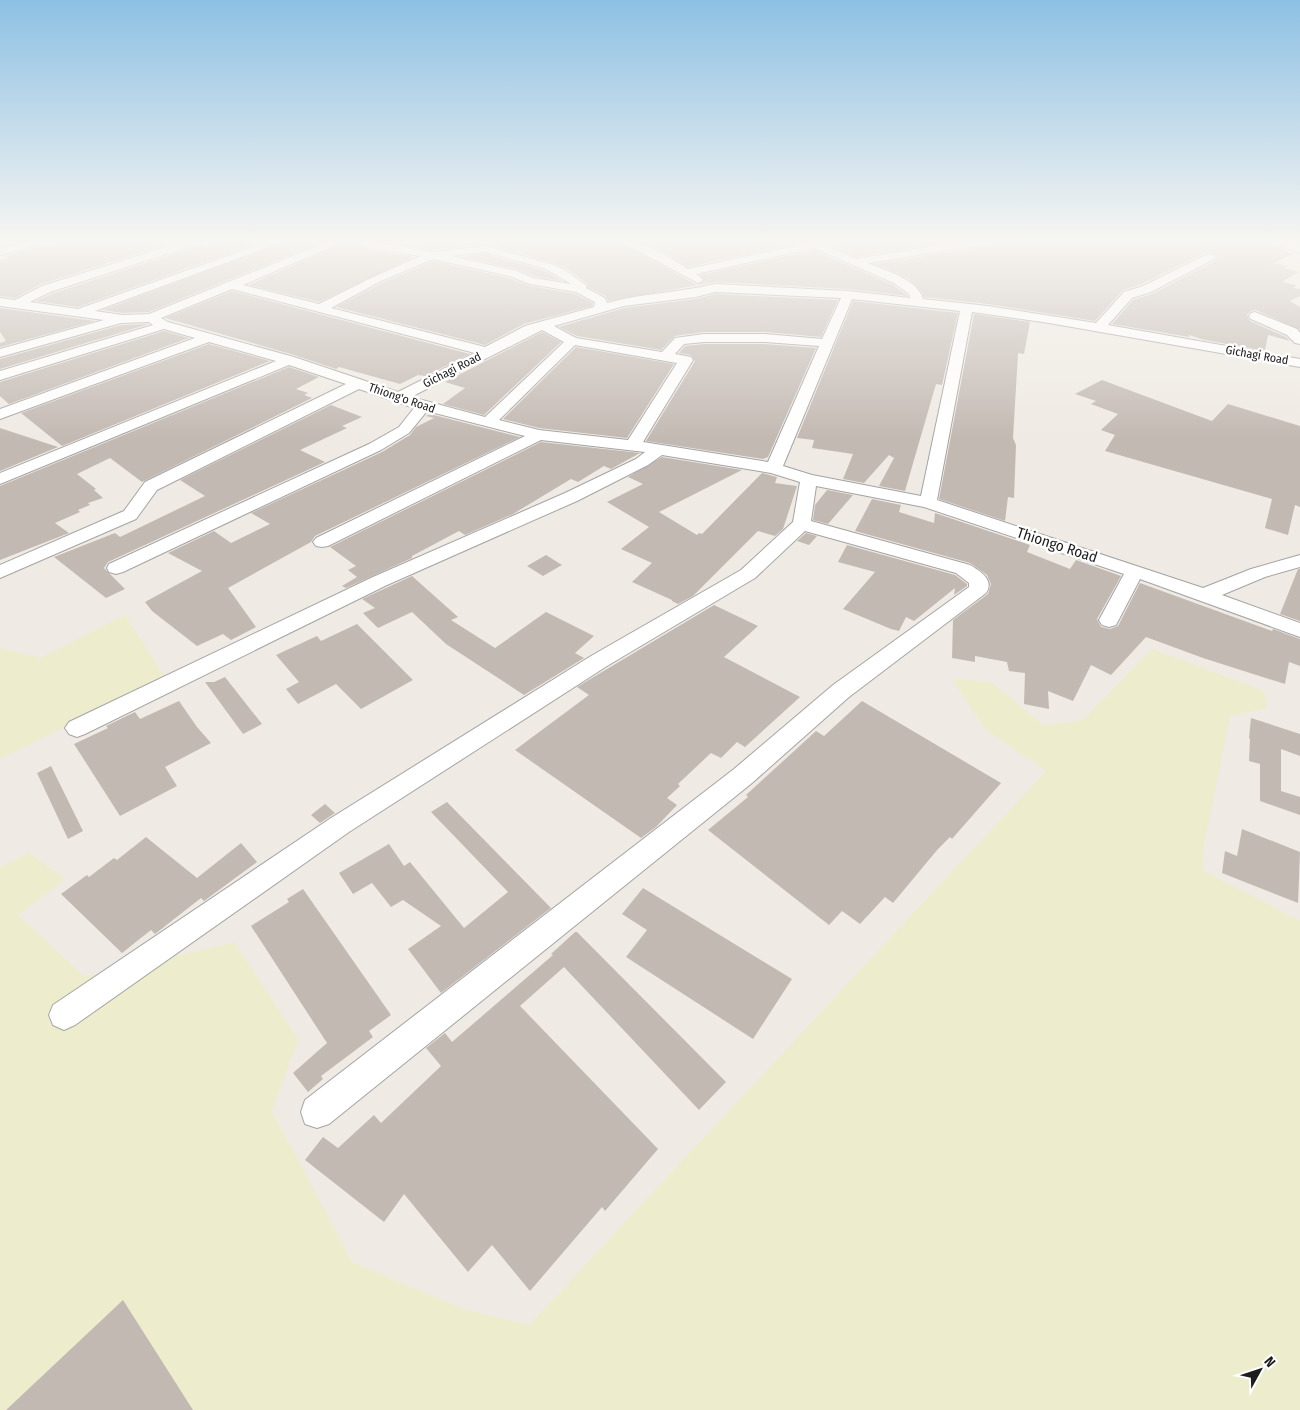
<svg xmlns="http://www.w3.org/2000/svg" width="1300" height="1410" font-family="'Fira Sans Condensed',sans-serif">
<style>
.farmland{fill:#ededce}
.building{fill:#c3b9b3}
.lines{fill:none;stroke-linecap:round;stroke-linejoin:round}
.minor-casing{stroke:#a4a4a4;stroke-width:2}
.minor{fill:#fff;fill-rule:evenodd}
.labels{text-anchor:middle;stroke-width:5;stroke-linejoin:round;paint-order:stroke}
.far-street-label{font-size:12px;fill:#1d1d1d;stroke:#fff}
.street-label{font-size:15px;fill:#1d1d1d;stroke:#fff}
</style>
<rect width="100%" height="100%" fill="#efeae3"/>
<!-- farmland -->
<path class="farmland" d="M125,615L165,677L0,759V648L41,658Z
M1152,649L1264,691L1267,708L1230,716L1203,851V871L1300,921V1410H0V867L29,853L65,879L18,915L85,977L234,942L298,1039L272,1111L352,1262L463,1309L529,1325L1046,771L984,728L952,679L991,682L1043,725L1083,720Z"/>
<!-- building -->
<path class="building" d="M65,241H178L41,284L15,298L0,296V260L8,258L4,256Z
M208,241H264L78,307L36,301L51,294L200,245L208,247Z
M287,241H325L149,312L122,313L103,310Z
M347,241H352L370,250L414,257L319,302L249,285Z
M374,241H618L697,285L706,281L700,275L814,250L893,285L908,296L848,289L715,282L608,301L606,296L588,287V284L566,268L554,263L486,244L432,250L403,244Z
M636,241H800L801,243L688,267L656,248Z
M821,241H954L856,257Z
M994,241H1267L1285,249L1282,251L1292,254L1274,263L1288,266L1284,268L1298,272L1282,282L1296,285L1293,288L1300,289V296L1290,301L1300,307V330L1256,310L1251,311L1247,315L1250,321L1286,337L1290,341L1268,335L1265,351L1205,340L1189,335V337L1112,324L1133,300L1152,294L1215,261L1218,257L1214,253H1205L1142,284L1123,290L1095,321L988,304L924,297L921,291L909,279L875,264L987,246Z
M486,254L545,271L562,281L534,276L517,269L462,257Z
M433,261L508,278L530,286L575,294L593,303L592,306L524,324L485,345L336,307L382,283Z
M232,291L470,354L425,376L418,375L400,384L339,367L336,369L294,355L165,318Z
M715,294L838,300L821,337L765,332H704L675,336L661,350L577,336L559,327L624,308L696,299Z
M853,301L958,313L942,385L936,384L905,491L879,486L894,458L889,455L864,483L843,479L853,454L812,448L814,440L797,438Z
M0,308L95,321L0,347V343L6,341L0,332Z
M974,314L1030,322L1024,354L1018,353L1013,438L1016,445L1014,498L1008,497L1005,521L939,499Z
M149,324L0,369V359L121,325Z
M164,331L189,338L9,404L0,396V382Z
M542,332L561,342L484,415L443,404L465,388L445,382Z
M209,344L270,361L62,446L21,413Z
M704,344H765L816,348L768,457L763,459L646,441L695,361L691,355L679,353L685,346Z
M576,347L674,364L627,438L539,428L503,419Z
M289,367L319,377L296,389L308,393L304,395L312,398L142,482L110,458L77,474L96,489L94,490L103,498L88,503L90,505L78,510L80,512L55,523L69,533L0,560V486Z
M1102,380L1212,421L1228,404L1300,426V507L1295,505L1288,535L1265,528L1272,499L1105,451L1115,435L1101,430L1118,414L1091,404L1096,401L1075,394Z
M331,405L362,417L342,426L347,428L300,450L325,462L108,562L104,568L125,589L106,598L54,557L115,533L120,537L205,496L180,480Z
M430,414L520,437L315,536L311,542L228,588L256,627L231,640L223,634L197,646L152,611L145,602L202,571L168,553L214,531L231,543L270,524L251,513L382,452L410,435L416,427L434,418L426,416Z
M0,428L58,447L0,471Z
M541,442L640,453L611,469L604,466L578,482L571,479L513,514L465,535L459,531L412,556V558L346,588L342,586L357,577L348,570L356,566L330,547Z
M662,457L742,470L659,512L697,535L699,533L702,534L762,473L777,477L775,483L797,486L783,529L775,536L758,531L693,596L678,604L672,601V600L632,582L652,563L621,549L649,527L607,502L643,484L628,477Z
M827,490L853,495L828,524L813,520L815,505Z
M872,499L901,505L899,512L934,523L935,513L1030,545L1027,552L1070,569L1076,560L1121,576L1097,619L1101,627L1110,629L1118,626L1140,583L1272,631L1273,629L1300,639V666L1289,662L1285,684L1203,658L1146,637L1111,675L1091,665L1073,701L1048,691L1049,709L1024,704L1025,673L1009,671L1007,662L975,656V662L952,658L953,620L988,594L991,584L987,575L970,563L855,531Z
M806,533L817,536L809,545L797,541Z
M847,545L955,575L967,584V586L954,595L955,588L914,621L906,617L899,631L891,629L843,609L875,572L838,562Z
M546,555L562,565L543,576L527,566Z
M1298,569H1300V621L1280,614Z
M412,576L458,617L451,620L495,648L546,612L594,636L575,653L584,658L524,695L446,644L412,612L378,628L363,613L375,608L362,599Z
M714,605L758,626L724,657L800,697L745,747L737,742L721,758L711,753L678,784L680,786L667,798L677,805L656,827L641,838L515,750L589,695L577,687Z
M357,624L413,680L361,709L336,684L298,704L286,689L299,682L276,655L317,636L321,641Z
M225,677L262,724L243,734L205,682H214Z
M179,701L197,727L211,743L165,767L177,786L120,816L74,744L108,728L106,726L135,712L140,719Z
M862,701L1001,783L952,839L950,837L938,849L893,903L885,897L860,924L842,911L829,925L708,830L748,797L746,795L816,731L824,736Z
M1251,718L1300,734V756L1281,749V791L1300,797V815L1260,801V764L1249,761L1250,739L1249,738Z
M51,766L83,831L68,839L37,773Z
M447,802L551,908L441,993L408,949L441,926L403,900L391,907L372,883L353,894L339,873L389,844L404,866L410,862L464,928L508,892L431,812Z
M325,804L335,813L320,823L311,815Z
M1242,829L1300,852L1298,903L1222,873L1225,851L1237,856Z
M146,837L197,878L241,843L257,862L204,901L201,898L155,934L151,930L122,953L61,894L87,875L89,877L114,858L117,860Z
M643,888L792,979L753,1039L626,957L647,930L622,914Z
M303,889L391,1015L369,1031L373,1037L321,1076L323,1079L308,1092L293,1073L327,1043L251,926L289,902L287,899Z
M575,932H577L726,1082L699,1110L564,967L520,1006L658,1149L605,1211L602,1207L530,1291L492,1245L468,1272L404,1194L384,1222L305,1160L323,1137L338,1148L374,1115L381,1123L441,1066L426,1048L445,1033L452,1042L553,955L551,954Z
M123,1300L193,1410H6L73,1347Z"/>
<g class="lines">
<defs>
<path id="minor" d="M29,241H47L46,243L0,255V249Z
M185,241H201L200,243L50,292L30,302L78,309L270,241H285L95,311L122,315L149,314L330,241H345L243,285L319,304L373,277L421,256L370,248L354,241L403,246L432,252L486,246L554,265L565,270L587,286L586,288L605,298L607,303C642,293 679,293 715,284L848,291L910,298L909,294L894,283L814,248L696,274L704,280L698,283L620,241C646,241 666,256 688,269L805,244L802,241H816L856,259L966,241H992L987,244L868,263C885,271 918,279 923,299L988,306L1096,323L1124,292L1143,286L1206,255H1214L1216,257L1214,259L1151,292L1132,298L1108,325L1300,359V367L1049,323L972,312L937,500L1203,588L1251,569L1300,555V567L1265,577L1222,595L1300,623V637L1140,579L1116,625L1109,627L1102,625L1099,620L1124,574L924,507L816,486L811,521L970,565C980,571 995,580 986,593L849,697L752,783L329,1124L317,1128L305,1124L301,1112L305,1100L734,769L833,685L969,587V583L956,573L805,531L755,578L607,666L349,832L75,1025L64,1030L53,1025L49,1015L53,1005L331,818L591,656L741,570L793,522L800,482L771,473L662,455L648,465L577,501L387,585L85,734L77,737L69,734L65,728L69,722L373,577L565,493L636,459L645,452L541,440L328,546L322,547L316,546L313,542L316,538L525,436L427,411L409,433L381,450L123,572L116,574L109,572L107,568L109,564L369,444L399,427L414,408L359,389L157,490L136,519L0,578V565L124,511L145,482L346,384L289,365L0,484V473L276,361L209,342L0,419V409L195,338L164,329L0,380V371L153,325L149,322L121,323L0,357V349L104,320L0,306V298L15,300L42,286ZM486,252L546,269L571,284L533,278L517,271L451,256ZM433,259L509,276L530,284L576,292L595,302L594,307L525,326L485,347L331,308L381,281ZM232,289L475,353L398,392L294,357L168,322L161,318ZM715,292L841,298L822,339L765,334H704L675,338L662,352L576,338L554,326L624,306L696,297ZM852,299L960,311L921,496L812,475L783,466ZM542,330L564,342L485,417L411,397ZM704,342H765L819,346L768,462L643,442L693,360L691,357L675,354L684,344ZM575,345L677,363L628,440L539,430L499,420Z
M1269,241H1285L1300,246V253Z
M1255,312L1297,329L1300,333V344L1295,343L1287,335L1251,319L1249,316L1251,313Z"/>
</defs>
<!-- minor casing -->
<use href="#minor" class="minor-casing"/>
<!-- minor -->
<use href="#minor" class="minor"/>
</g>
<!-- sky -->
<linearGradient id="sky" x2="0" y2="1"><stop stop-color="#8dc0e3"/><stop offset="0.55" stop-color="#f8f6f2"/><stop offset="1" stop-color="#f8f6f2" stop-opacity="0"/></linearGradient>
<rect width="1300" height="439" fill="url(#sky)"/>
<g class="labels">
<!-- far-street labels -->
<g class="far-street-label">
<text transform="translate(1257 355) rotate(10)" y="4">Gichagi Road</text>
<text transform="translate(452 370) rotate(-27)" y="4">Gichagi Road</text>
<text transform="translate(402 398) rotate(19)" y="4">Thiong'o Road</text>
</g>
<!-- street labels -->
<g class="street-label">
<text transform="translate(1057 545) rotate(18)" y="5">Thiongo Road</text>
</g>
</g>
<!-- north arrow -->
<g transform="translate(1260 1370) rotate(50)" stroke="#ffffff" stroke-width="4" paint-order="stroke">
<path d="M0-4L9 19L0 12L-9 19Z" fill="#1d1d1d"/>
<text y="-8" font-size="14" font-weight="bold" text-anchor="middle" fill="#1d1d1d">N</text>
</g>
</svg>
